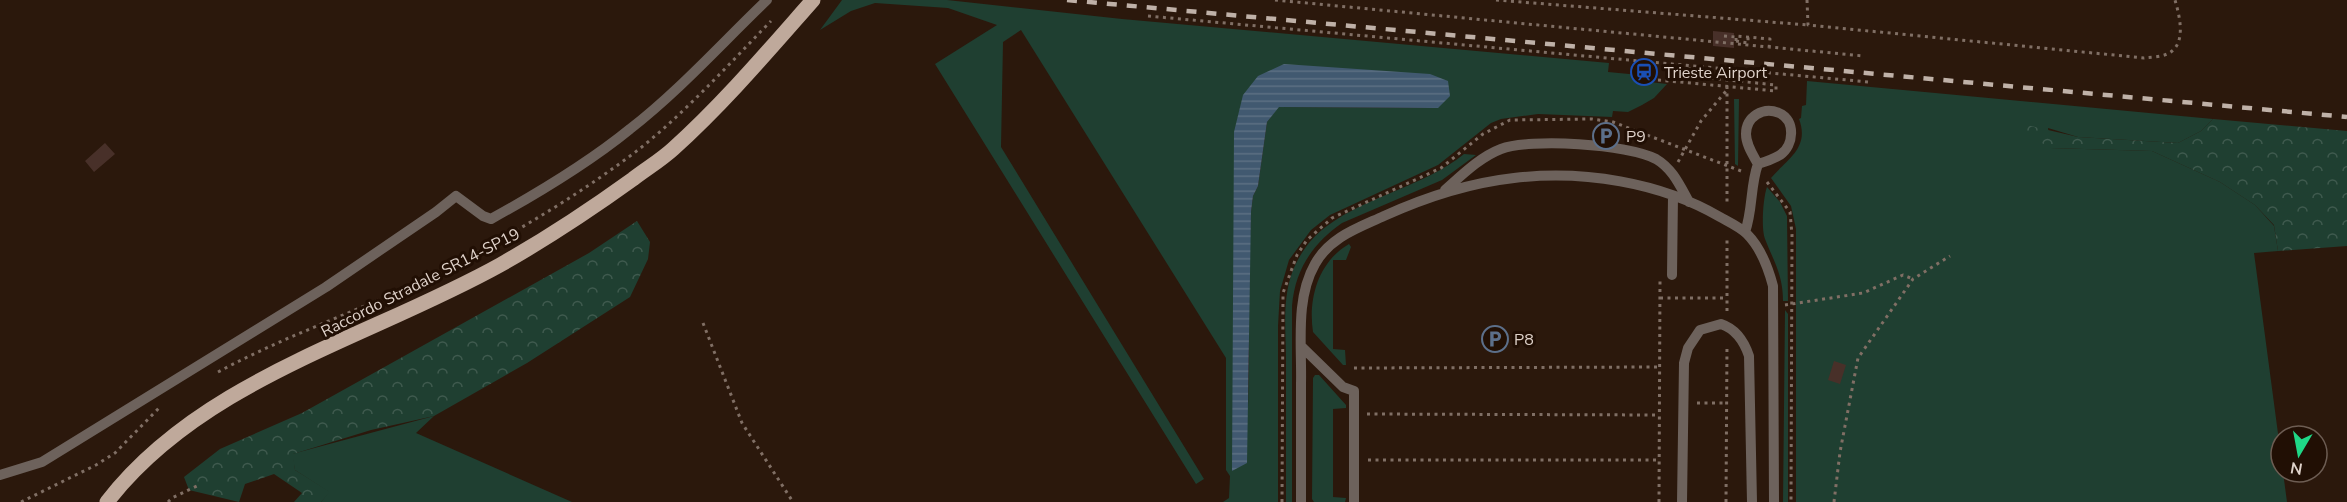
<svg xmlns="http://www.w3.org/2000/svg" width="2347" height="502" font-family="'Nunito Sans',sans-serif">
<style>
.green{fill:#1f3f31;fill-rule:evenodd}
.forest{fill:url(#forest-crowns)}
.water{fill:url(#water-rules)}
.building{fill:#483029}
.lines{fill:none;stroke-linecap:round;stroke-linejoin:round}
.path{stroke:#806f65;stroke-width:3;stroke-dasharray:3 4.5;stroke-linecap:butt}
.lane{stroke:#6d625c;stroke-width:10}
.primary{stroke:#bfa99b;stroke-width:15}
.rail{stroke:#bfb1a8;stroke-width:4.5;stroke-dasharray:10 10;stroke-linecap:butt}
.labels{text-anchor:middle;stroke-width:6;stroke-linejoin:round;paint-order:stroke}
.poi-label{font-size:16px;fill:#dfd2ca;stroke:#210f04;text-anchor:start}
.street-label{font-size:16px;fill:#dfd2ca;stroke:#210f04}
</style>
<defs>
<pattern id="forest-crowns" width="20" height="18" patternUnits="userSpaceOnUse" patternTransform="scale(1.5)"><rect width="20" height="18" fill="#1f3f31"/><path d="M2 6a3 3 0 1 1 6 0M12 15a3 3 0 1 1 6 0" fill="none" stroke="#3f5a4e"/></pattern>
<pattern id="water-rules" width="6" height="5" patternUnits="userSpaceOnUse" patternTransform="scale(1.5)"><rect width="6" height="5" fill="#415970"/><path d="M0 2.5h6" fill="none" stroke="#5c7083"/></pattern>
</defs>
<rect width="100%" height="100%" fill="#2b180c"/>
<!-- green -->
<path class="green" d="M842,0H947L1122,19L1609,63L1608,72L1650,76L1649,82L1667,84L1654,98L1642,105L1628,112L1613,111L1612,117L1538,114L1501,119L1491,123L1438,165L1330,215L1311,230L1289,260L1280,291L1278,326V502H1223L1229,498L1230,476L1226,470V358L1021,30L1003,42L1001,147L1204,479L1196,484L935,64L997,25L948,8L875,3L851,11L820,30ZM1243,95L1438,108L1278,107L1267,122L1258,186L1253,196L1251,212L1249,259V407Z
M1807,81L2213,119L2201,131L2178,143L2078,137L2048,128L2051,148L2152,151L2220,182L2255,205L2274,226L2278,251L2254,253L2281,456V472H2283L2287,502H1796V229L1791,206L1771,178C1787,159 1810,148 1799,119L1801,118L1802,106L1806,105Z
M1734,99H1739L1738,166L1735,164Z
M1464,154L1476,155L1442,180L1342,223C1312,244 1295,270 1292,306V502H1286C1286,455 1286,407 1286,360C1286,332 1282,300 1292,273C1298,256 1311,237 1327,226C1369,195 1423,187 1464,154Z
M1767,187L1780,202L1787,216L1788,301H1783C1783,275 1774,262 1765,239C1761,228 1763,198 1767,187Z
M1349,244L1351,247L1346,260H1333V349L1345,350L1346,365H1343L1313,332C1308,299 1318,262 1349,244Z
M1785,310L1788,314V502H1783Z
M1315,375H1319L1346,405V408L1333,409V497L1346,498L1345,502H1314L1312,499L1313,378Z
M434,416L416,433L572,502H321L329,492L295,470L292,454Z"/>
<!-- forest -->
<path class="forest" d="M2213,119L2347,131V246L2278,251L2274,225L2255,205L2220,182L2152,151L2051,148L2023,133L2027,125L2078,137L2178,143L2201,131Z
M637,221L650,242L648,259L630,297L527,363L434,416L371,430L293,454L295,470L330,492L321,502H294L302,493L274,474L245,484L239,502L189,490L184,477L220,449L302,413L589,253Z"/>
<!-- water -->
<path class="water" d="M1284,64L1430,74L1448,81L1450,96L1438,108L1279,107L1267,122L1258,186L1253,196L1251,212L1247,463L1232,471L1234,132L1243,95L1258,76Z"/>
<!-- building -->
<path class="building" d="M1713,31L1734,33V48L1713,46Z
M105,143L115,154L94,172L85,161Z
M1834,361L1846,365L1840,384L1828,380Z"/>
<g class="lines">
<!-- path -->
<path class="path" d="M1275,0L1864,56
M1496,0L1808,25
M1807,0L1808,25L2144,58C2153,57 2165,57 2172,51C2186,40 2179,14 2175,0
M1148,16L1869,82
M1724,36L1736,37
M1736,41V36L1770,39L1769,48
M1736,41L1748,43V38H1746
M1658,80L1776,91V85L1689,76V66
M1727,86V206
M1678,162L1701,121L1726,91
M1767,182L1790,212L1792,235L1791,502
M1660,298H1727
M1785,305L1863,293L1903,275L1913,279
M1727,311V237
M703,323L742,423L793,502
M1354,368L1660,367
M218,372C298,329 386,302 465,259C525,227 584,191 638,150C687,111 728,65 771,21
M1697,403H1726
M1367,414L1659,415
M1368,460H1659
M21,502L96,465L115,453L159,408
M168,502L172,498L199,485
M1282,502L1283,293L1297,255L1307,240L1332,218L1441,168L1483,134L1510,120L1592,119L1613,122L1741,171
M1659,502L1660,281
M1726,502L1727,345
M1834,502L1840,452L1858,358L1913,279L1950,256"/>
<!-- lane -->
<path class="lane" d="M1445,190C1462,175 1480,157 1501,149C1530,138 1628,144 1656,159C1673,169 1680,186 1689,202
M1745,232C1753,210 1750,186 1758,164C1765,162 1773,159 1780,155C1794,146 1796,120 1779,113C1763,106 1746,117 1746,134C1746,145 1753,155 1758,164
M1672,275L1673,196
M1302,347L1343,387L1354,391V502
M0,475L42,462L326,287L436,212L456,196L483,216L491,219C540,192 587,164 630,129C679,91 722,43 767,0
M1301,502C1301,463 1301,423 1301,384C1302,345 1295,299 1315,264C1330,237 1358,228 1384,216C1426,197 1469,183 1514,178C1583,170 1660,182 1720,217C1729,222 1740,227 1747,234C1761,248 1768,267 1773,286L1774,502
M1682,502L1684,363L1688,348L1700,330L1721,324C1736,329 1744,341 1749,356L1752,502"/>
<!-- primary -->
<path class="primary" d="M107,502C202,379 369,338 500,265C546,239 590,210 633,179C646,169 661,160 673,149C724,103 768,51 813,0"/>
<!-- rail -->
<path class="rail" d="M1067,0L2347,117"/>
</g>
<!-- icons -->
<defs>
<symbol id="station-ring" viewBox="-11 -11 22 22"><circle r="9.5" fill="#210f04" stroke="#1a4fb4" stroke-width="1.5"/><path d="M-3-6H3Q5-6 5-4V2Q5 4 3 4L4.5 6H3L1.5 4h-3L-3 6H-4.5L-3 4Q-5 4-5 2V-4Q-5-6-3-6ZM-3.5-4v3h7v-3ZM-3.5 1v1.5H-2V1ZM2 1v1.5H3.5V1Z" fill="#1a4fb4"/></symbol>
<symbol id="parking-ring" viewBox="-11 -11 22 22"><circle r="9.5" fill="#210f04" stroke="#5c6f8a" stroke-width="1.5"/><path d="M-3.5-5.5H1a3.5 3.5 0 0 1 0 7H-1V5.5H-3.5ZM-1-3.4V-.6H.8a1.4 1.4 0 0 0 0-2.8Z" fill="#5c6f8a"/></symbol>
</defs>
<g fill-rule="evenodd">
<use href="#station-ring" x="1629" y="57" width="30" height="30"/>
<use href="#parking-ring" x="1591" y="121" width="30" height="30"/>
<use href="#parking-ring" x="1480" y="324" width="30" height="30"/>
</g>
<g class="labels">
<!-- poi labels -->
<g class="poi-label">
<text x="1664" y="78">Trieste Airport</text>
<text x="1626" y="142">P9</text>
<text x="1514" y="345">P8</text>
</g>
<!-- street labels -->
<g class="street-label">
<text transform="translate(420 282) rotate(-27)" y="6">Raccordo Stradale SR14-SP19</text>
</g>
</g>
<!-- north arrow -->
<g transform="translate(2299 454) rotate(190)"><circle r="28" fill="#210f04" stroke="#6d5d53" stroke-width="1.5"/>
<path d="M0-4.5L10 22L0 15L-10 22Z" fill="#1fd887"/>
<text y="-9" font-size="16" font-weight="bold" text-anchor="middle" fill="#dfd2ca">N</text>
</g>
</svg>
